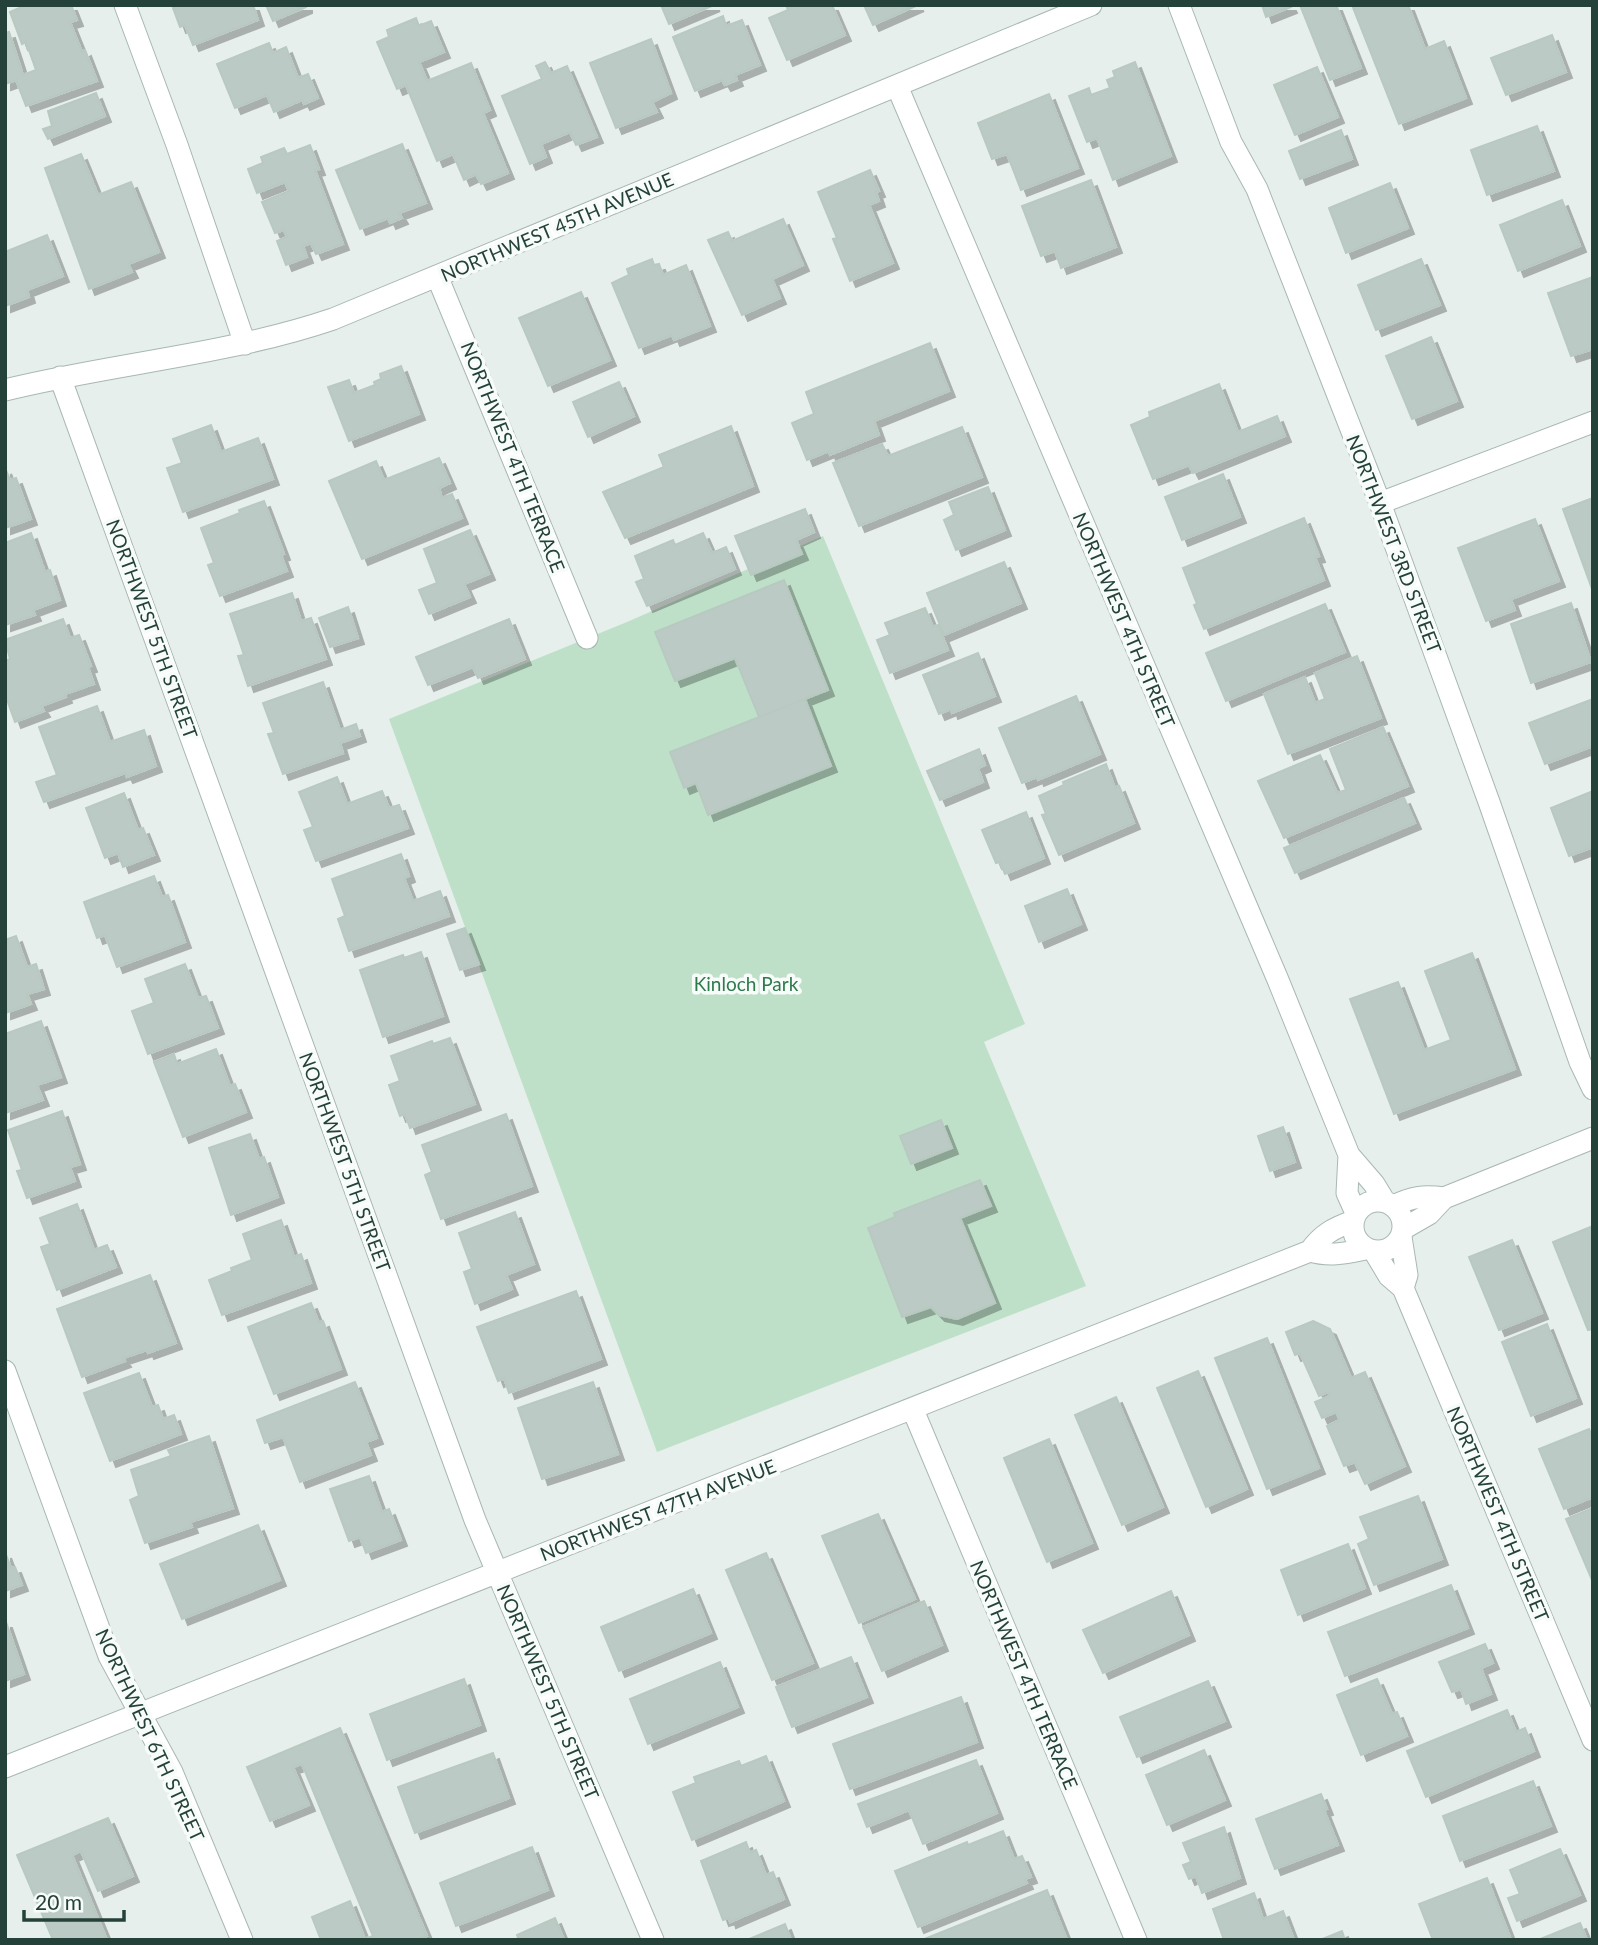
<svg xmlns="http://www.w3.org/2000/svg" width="1598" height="1945" font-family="Lato,sans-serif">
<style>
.green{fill:#bfe0c8}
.building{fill:#bbcac4;stroke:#b8c9c2;stroke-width:2;filter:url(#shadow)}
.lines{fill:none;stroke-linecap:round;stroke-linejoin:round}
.minor-casing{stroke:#a8b8b2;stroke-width:23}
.minor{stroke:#fff;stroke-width:21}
.labels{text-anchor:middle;stroke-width:7;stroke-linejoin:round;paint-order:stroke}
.street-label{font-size:19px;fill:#24423a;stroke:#f7fbf9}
.park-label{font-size:19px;fill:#2d7a4b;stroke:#f7fbf9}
</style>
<defs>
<filter id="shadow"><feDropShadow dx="6" dy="6" stdDeviation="0" flood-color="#0004"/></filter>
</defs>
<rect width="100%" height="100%" fill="#e6efeb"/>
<!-- green -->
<path class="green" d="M823,536L1025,1024L984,1042L1086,1286L657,1452L389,719L627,622Z"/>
<!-- building -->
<path class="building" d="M26,5H71L77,20L70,22L82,52L85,50L97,81L26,106L16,80L5,84V33L9,32L23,75L36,70L26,42L22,44L10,12Z
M178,5H253L258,20L193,45L185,25L180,27L173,8Z
M266,5H306V7L273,21Z
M661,5H714L669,24Z
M786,5H832L845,35L787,60L769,18L788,10Z
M864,5H918L873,25Z
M1262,5H1290L1291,7L1266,17Z
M1300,5H1336L1361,68L1330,80Z
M1352,5H1408L1425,49L1444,41L1466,98L1399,124Z
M723,16L726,26L742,20L760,65L735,75L737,80L725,85L722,80L695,91L673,37Z
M416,18L419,26L431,21L444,52L419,62L427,81L471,63L490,110L483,113L508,173L481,184L476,174L464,180L453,154L437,161L406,85L397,89L377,42L389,37L387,30Z
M1552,35L1566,72L1506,95L1491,58Z
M651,39L671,93L652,102L657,112L616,128L590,63Z
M269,43L273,53L286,47L298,78L308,74L318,98L304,104L302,100L274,112L267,95L235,108L217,64Z
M545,62L551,73L567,66L597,137L576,145L570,132L541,144L546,157L530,164L502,96L542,79L536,66Z
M1135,62L1171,156L1113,180L1097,138L1087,142L1069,96L1089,88L1091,95L1110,88L1107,80L1115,77L1113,71Z
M1317,67L1338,117L1295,135L1274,85Z
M96,93L105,116L48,139L43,129L52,126L48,111Z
M1049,94L1078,168L1021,190L1007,154L992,159L978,123Z
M1537,126L1554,171L1487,195L1471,150Z
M1341,130L1352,159L1300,179L1289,151Z
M402,144L426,203L399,213L402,218L390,223L388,218L360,229L336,170Z
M310,145L319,169L315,170L343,244L316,254L311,243L303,246L307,257L286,265L277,241L287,237L284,230L275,233L262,202L289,191L285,182L257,193L248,169L263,163L261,157L284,148L287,154Z
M81,154L98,195L131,182L159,252L128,264L132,272L89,289L45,168Z
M870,170L879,191L876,192L879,201L869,205L893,263L850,281L833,239L837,238L818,192Z
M1091,180L1116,247L1061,268L1055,251L1041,256L1022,206Z
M1390,183L1408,228L1346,253L1329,208Z
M1562,200L1580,246L1518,271L1500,225Z
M783,219L803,265L772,279L780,298L742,315L708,240L728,232L732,241Z
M47,235L63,276L27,290L29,297L5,306V252Z
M652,259L654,265L659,264L663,275L686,265L710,326L674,340L672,335L639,348L612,283L629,275L627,269Z
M1421,259L1440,305L1376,330L1358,285Z
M1593,277V349L1571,356L1548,293Z
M581,292L610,360L548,386L519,318Z
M1431,337L1457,401L1412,419L1386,356Z
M930,343L949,391L874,421L879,435L830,455L829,451L807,460L792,423L814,414L806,392Z
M401,366L419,414L349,441L328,387L349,380L354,393L375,385L374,382L381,379L380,374Z
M619,382L634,416L588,437L573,402Z
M1219,384L1238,432L1277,416L1285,436L1193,473L1189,465L1153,479L1131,425L1150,417L1149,412Z
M211,425L221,452L258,438L273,479L183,512L167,468L182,463L173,439Z
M731,426L753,486L625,538L603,492L664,467L659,455Z
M962,427L982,477L859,526L833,463L882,444L888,456Z
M439,458L450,483L439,488L442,498L452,494L462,518L362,559L329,481L376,461L384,480Z
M5,468L10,480L16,478L31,519L5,528Z
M1223,474L1240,517L1182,540L1165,497Z
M988,487L1005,530L956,550L944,520L954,515L949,502Z
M1593,498V588L1592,589L1563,509Z
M264,501L284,554L281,555L287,571L220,596L208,565L214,563L201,528L240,513L239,510Z
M805,509L814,532L796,540L802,554L751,575L735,536Z
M1304,518L1319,556L1315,557L1324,580L1204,629L1194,605L1197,604L1183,568Z
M1535,519L1559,581L1511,599L1515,610L1486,621L1458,548Z
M470,530L489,574L464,584L470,597L429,614L419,590L437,583L424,549Z
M31,533L45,572L50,570L60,600L33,610L35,615L5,625V543Z
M703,533L712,553L726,547L735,569L647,606L636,582L644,579L635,556L673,540L675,545Z
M1004,562L1021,603L944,635L927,593Z
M784,580L828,690L759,717L735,658L675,681L655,632Z
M292,593L301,621L311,618L326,659L248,686L238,656L244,655L230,614Z
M1571,603L1591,662L1531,683L1511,624Z
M1325,604L1345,652L1226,701L1206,653Z
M348,607L358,638L330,647L319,618Z
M925,608L933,627L938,625L948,650L890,673L877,640L890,635L885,623Z
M63,619L70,638L79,635L91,666L88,667L94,684L65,694L66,697L41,706L44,711L15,722L5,694V661L10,659L5,640Z
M509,619L525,659L478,678L473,667L428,685L416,657Z
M978,653L995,696L952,713L951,709L939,714L923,675Z
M1357,656L1381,718L1288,754L1264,694L1305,677L1315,703L1325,699L1315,673Z
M323,682L340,730L356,724L360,736L340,743L343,753L283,774L268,734L274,733L263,703Z
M1076,696L1100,754L1038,780L1037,777L1022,783L999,728Z
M805,699L831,766L708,815L696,783L684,788L670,752Z
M1593,699V746L1545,764L1529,723Z
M97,706L110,742L144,730L156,766L127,777L125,773L44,802L36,782L57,775L39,727Z
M1383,727L1408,786L1284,838L1258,781L1320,755L1337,793L1346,790L1330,749Z
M979,749L985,765L978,768L983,782L940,800L927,771Z
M1106,764L1115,788L1119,786L1134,823L1059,855L1042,815L1046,814L1039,796L1064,785L1063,782Z
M337,777L347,804L382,791L389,808L399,805L408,828L316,861L304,830L313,827L299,792Z
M1593,791V847L1569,856L1551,808Z
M124,793L138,830L143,828L154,855L123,867L118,853L105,858L86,808Z
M1404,798L1415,823L1295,873L1284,848Z
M1026,812L1044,858L1005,874L1000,862L996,863L982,830Z
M401,854L409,876L404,878L413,901L440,891L449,916L349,951L338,919L345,916L332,879Z
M154,876L162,897L168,895L185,942L117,967L105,935L97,938L84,902Z
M1067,889L1081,924L1039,942L1025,906Z
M465,928L479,964L460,970L447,934Z
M16,936L27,967L36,964L44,989L27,994L31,1004L5,1013V940Z
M421,952L443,1016L383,1037L360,970L403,955L404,958Z
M1472,953L1515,1069L1394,1114L1350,999L1398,982L1424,1050L1451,1040L1425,971Z
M185,964L198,998L206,996L218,1028L148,1054L132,1011L154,1003L145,979Z
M41,1021L61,1077L37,1085L43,1100L5,1113V1034Z
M450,1038L475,1104L410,1128L405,1114L400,1116L389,1085L400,1081L391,1056L432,1041L433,1044Z
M216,1049L230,1086L235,1084L246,1112L183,1137L154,1062L174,1054L177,1064Z
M62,1111L80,1164L70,1167L75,1181L27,1198L17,1171L22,1170L8,1130Z
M506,1114L532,1186L441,1219L425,1175L432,1172L422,1145Z
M941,1120L952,1148L911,1164L900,1136Z
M1283,1127L1295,1162L1270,1171L1258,1136Z
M250,1134L259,1159L264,1157L278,1197L231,1215L209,1148Z
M980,1180L991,1206L960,1218L995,1303L957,1319L939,1315L931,1307L902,1317L868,1228L895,1217L894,1213Z
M77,1204L94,1250L107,1245L116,1267L57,1290L41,1247L50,1244L40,1218Z
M515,1212L534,1264L506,1275L512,1289L475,1304L464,1272L472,1269L459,1233Z
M281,1220L294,1257L301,1254L311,1283L222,1315L209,1280L232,1271L231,1268L252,1260L243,1234Z
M1593,1226V1329L1588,1330L1553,1242Z
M1512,1240L1542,1313L1499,1330L1469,1257Z
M150,1275L176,1343L148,1353L147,1350L123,1358L125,1361L82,1377L57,1309Z
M576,1291L601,1359L509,1393L504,1378L498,1381L477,1327Z
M311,1303L319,1323L323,1321L341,1369L274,1394L248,1327Z
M1313,1321L1330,1329L1351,1378L1365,1372L1405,1466L1365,1484L1355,1462L1344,1466L1327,1426L1340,1420L1336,1412L1322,1418L1315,1402L1330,1396L1328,1392L1319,1396L1300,1353L1295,1355L1286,1332Z
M1547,1324L1576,1398L1531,1416L1502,1342Z
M1267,1338L1319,1468L1267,1489L1215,1358Z
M1198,1371L1247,1489L1206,1507L1157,1388Z
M139,1373L152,1407L158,1405L163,1419L174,1415L181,1434L110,1461L84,1393Z
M355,1382L377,1438L366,1442L371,1455L300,1482L283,1437L265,1443L257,1420Z
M593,1382L618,1454L542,1479L518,1408Z
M1116,1397L1163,1507L1122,1525L1075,1415Z
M1589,1429L1593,1438V1497L1564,1509L1539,1449Z
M209,1436L233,1508L190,1522L192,1527L145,1543L130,1500L139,1496L131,1470L171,1456L168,1450Z
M1049,1439L1092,1543L1047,1562L1004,1458Z
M369,1476L382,1512L389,1509L401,1540L366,1553L360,1537L349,1541L330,1489Z
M1418,1496L1442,1559L1374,1585L1358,1544L1369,1539L1360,1517Z
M1593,1508V1580H1592L1566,1519Z
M878,1514L915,1599L859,1623L822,1536Z
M258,1525L280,1580L182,1619L160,1564Z
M1348,1544L1365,1588L1298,1615L1281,1570Z
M5,1552L11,1568L15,1567L22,1585L5,1591Z
M766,1553L813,1663L772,1680L726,1570Z
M1451,1585L1468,1628L1345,1676L1328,1632Z
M693,1589L711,1633L619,1671L601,1627Z
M1171,1591L1189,1635L1103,1673L1083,1630Z
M924,1601L942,1645L882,1671L863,1627Z
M6,1622L24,1674L5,1681V1622Z
M1485,1644L1493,1663L1481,1668L1491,1694L1466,1704L1461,1689L1452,1692L1439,1662Z
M851,1657L867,1697L792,1727L776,1687Z
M720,1662L738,1707L648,1744L630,1699Z
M464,1679L480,1725L387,1760L370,1714Z
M1377,1679L1392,1714L1397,1712L1407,1736L1361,1755L1337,1695Z
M1208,1681L1225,1721L1137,1757L1120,1717Z
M961,1697L977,1742L850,1789L833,1744Z
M1507,1710L1516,1732L1525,1728L1534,1751L1426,1797L1407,1751Z
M340,1728L427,1936L417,1940H321L312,1917L350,1901L365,1939L373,1936L302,1764L293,1767L309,1805L270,1821L247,1767Z
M1204,1750L1225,1800L1167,1825L1146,1775Z
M493,1753L509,1798L415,1833L398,1787Z
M766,1756L784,1801L692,1840L673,1792L696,1783L694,1777L739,1761L741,1766Z
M976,1760L997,1813L923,1844L909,1810L867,1827L858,1804Z
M1533,1781L1551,1826L1460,1861L1443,1816Z
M1321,1794L1327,1809L1324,1810L1338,1845L1275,1869L1256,1819Z
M108,1818L133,1876L98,1891L81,1851L72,1855L107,1940H53L17,1855Z
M1224,1827L1240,1878L1202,1893L1196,1876L1189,1879L1183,1865L1191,1862L1183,1843Z
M1003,1831L1014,1859L1022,1856L1031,1877L1025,1879L1027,1883L918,1927L895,1871L967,1842L968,1845Z
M746,1842L750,1853L756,1850L766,1875L773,1872L784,1899L730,1922L729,1918L723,1920L701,1861Z
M532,1847L548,1890L456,1926L440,1883Z
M1560,1849L1580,1895L1517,1921L1508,1898L1520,1894L1510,1870Z
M1487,1878L1510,1937L1504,1940H1433L1419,1904Z
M1047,1890L1067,1940H922Z
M1254,1893L1263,1919L1283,1911L1294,1940H1224L1213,1909Z
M555,1918L564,1940H519L517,1935Z
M1580,1923L1587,1940H1538Z
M785,1924L791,1940H747Z
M1342,1931L1345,1940H1320Z"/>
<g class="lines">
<defs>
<path id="minor" d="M125,5L177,145L245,344
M1179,5L1231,142L1257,189L1380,503L1489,802L1580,1062L1593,1089
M897,86L1278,980L1349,1155L1374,1184L1385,1202
M437,276L587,638
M60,377L475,1520L653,1940
M5,390C114,363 227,355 333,319L1091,5
M1380,503L1593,422
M1349,1155L1347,1193L1356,1213
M1353 1226a25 25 0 1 1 50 0a25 25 0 1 1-50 0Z
M1393,1206C1412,1197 1423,1195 1444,1198
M1403,1229L1429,1214L1444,1198L1593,1138
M1401,1237L1407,1275L1403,1288
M1310,1251C1330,1257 1346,1253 1366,1249
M1374,1251L1389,1276L1403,1288L1593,1740
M5,1371L109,1656L172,1772L242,1940
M913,1410L1136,1940
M5,1767L1310,1251C1322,1234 1334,1228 1353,1221"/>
</defs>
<!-- minor casing -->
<use href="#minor" class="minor-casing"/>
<!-- minor -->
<use href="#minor" class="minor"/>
</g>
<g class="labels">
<!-- street labels -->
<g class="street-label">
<text transform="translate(557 227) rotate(-23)" y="7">NORTHWEST 45TH AVENUE</text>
<text transform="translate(513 457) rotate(68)" y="7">NORTHWEST 4TH TERRACE</text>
<text transform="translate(1394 544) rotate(69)" y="7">NORTHWEST 3RD STREET</text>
<text transform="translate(1124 620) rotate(67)" y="7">NORTHWEST 4TH STREET</text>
<text transform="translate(152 629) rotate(70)" y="7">NORTHWEST 5TH STREET</text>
<text transform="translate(345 1162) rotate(70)" y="7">NORTHWEST 5TH STREET</text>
<text transform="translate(658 1510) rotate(-21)" y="7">NORTHWEST 47TH AVENUE</text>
<text transform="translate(1498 1514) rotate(67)" y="7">NORTHWEST 4TH STREET</text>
<text transform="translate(1024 1675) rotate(67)" y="7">NORTHWEST 4TH TERRACE</text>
<text transform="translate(548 1692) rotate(67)" y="7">NORTHWEST 5TH STREET</text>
<text transform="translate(150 1735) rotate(65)" y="7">NORTHWEST 6TH STREET</text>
</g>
<!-- park labels -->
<g class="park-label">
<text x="746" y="991">Kinloch Park</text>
</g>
</g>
<!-- border -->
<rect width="1598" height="1945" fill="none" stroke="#24423a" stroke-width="14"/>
<!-- scale -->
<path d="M24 1910v10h100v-10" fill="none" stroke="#24423a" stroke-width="3.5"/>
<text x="35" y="1910" font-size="21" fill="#24423a" stroke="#f7fbf9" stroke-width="5" paint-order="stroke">20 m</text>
</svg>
